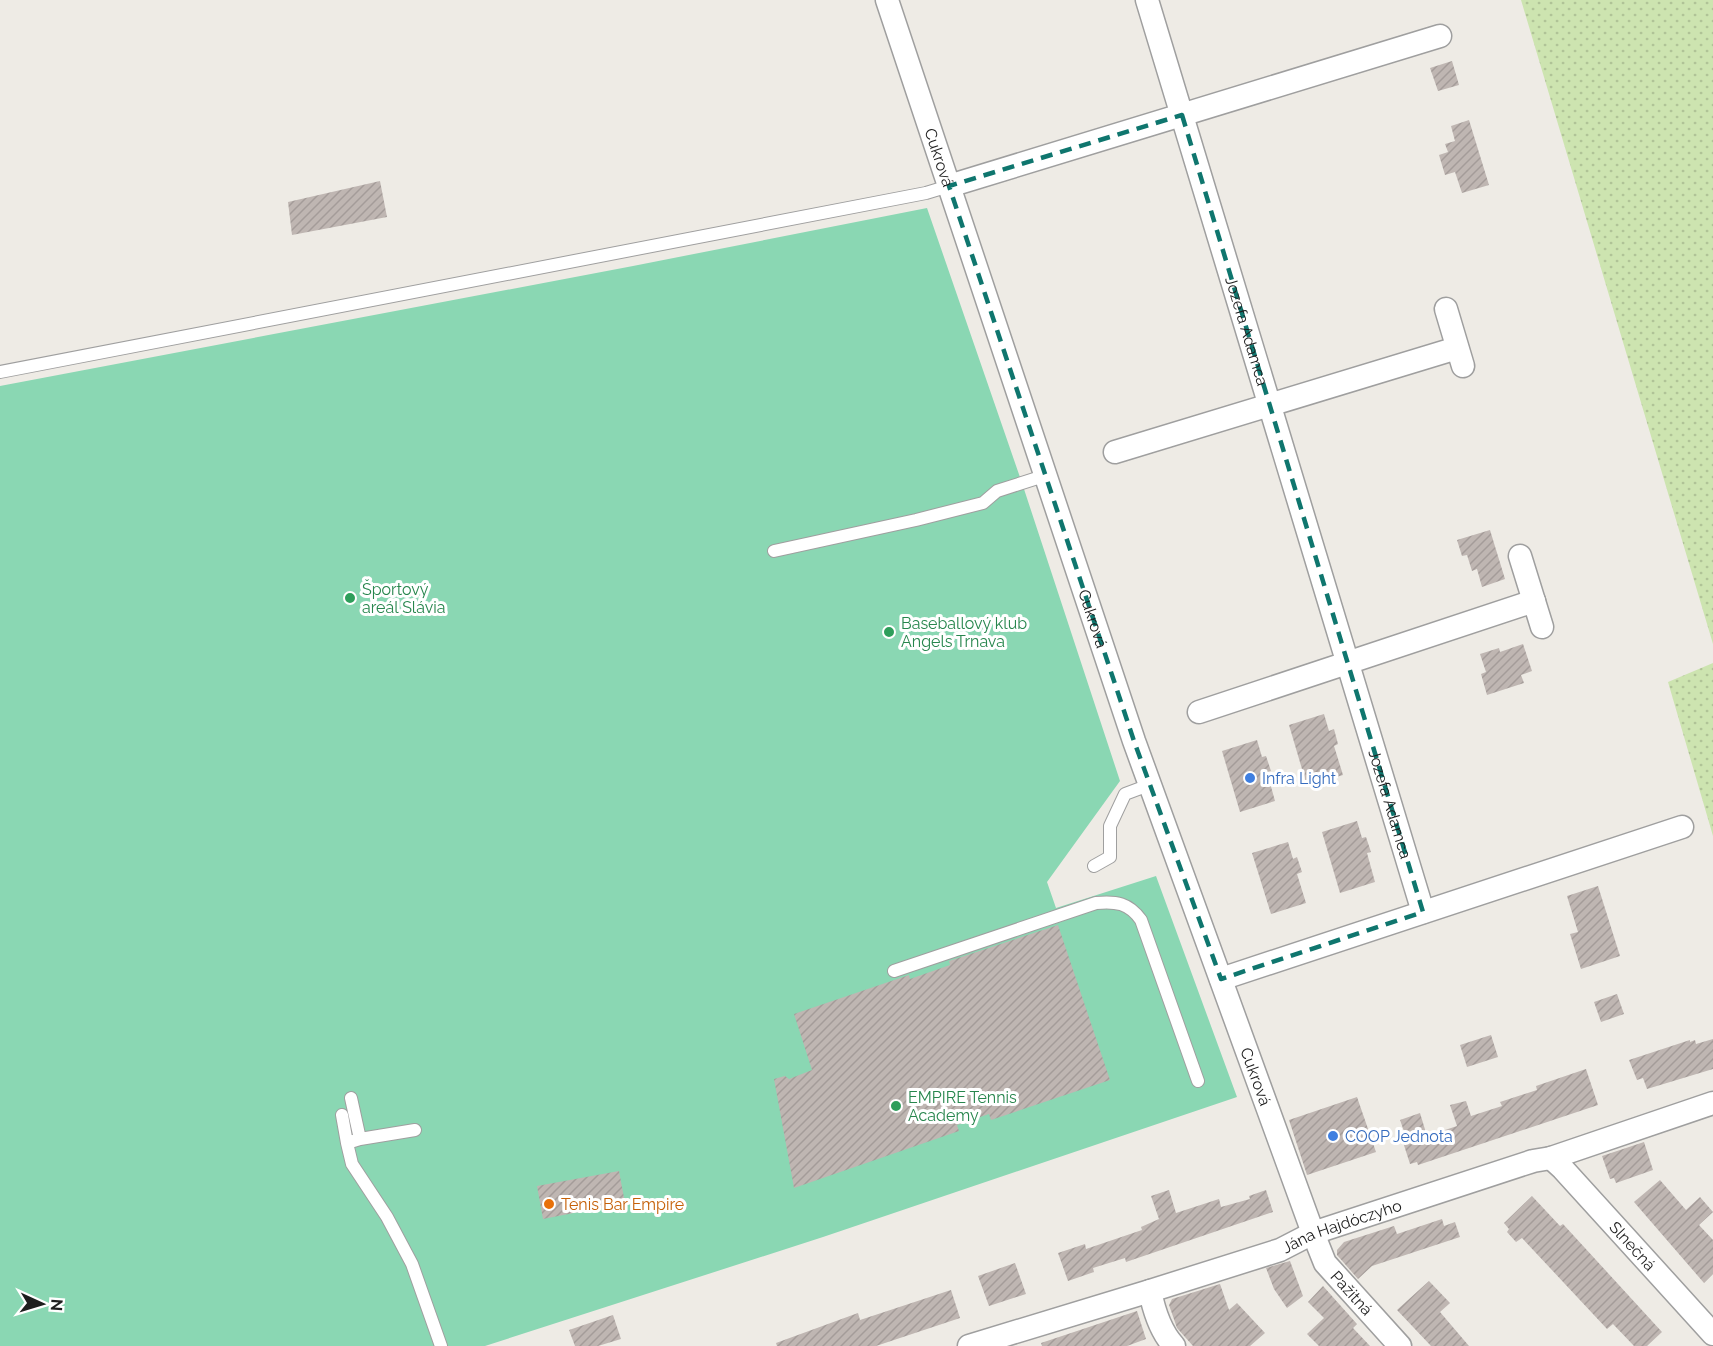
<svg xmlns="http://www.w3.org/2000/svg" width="1713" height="1346" font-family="Raleway,sans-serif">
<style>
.garden{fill:url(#garden-dots)}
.pitch{fill:#8ad7b3}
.building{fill:url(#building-hatch)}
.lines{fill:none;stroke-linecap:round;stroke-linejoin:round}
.lane-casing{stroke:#9f9f9f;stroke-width:14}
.street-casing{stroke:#9f9f9f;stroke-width:25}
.lane{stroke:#fff;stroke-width:12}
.street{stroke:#fff;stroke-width:22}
.marked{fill:none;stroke:#0f766e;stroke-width:4.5;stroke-dasharray:12 8;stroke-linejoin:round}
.leisure-dot{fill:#2e9e5b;stroke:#fff;stroke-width:2}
.shop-dot{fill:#3f7fe0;stroke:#fff;stroke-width:2}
.food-dot{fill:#e8710a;stroke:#fff;stroke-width:2}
.labels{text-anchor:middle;stroke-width:6;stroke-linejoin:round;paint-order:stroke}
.street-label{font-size:16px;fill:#1e1e1e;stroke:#fff}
.leisure-label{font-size:16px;fill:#27864d;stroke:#fff;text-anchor:start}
.shop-label{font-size:16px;fill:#366cbe;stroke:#fff;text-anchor:start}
.food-label{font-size:16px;fill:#c56008;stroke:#fff;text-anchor:start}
</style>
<defs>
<pattern id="garden-dots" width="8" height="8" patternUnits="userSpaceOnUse" patternTransform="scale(1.5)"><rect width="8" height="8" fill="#cde4b0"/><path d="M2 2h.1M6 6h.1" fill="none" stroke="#b0c397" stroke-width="1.8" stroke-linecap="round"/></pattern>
<pattern id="building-hatch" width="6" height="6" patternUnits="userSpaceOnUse" patternTransform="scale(1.5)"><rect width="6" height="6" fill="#bfb6b2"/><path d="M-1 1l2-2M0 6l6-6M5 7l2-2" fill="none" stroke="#a49c99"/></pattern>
</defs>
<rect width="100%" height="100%" fill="#eeebe5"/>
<!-- garden -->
<path class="garden" d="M1521,0H1713V644Z
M1713,663V836L1668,682Z"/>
<!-- pitch -->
<path class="pitch" d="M927,208L1022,483L1120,781L1047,882L1056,908L1156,876L1237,1097L823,1237L485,1346H0V386L633,266Z"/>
<!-- building -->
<path class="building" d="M1452,61L1459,85L1438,91L1430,68Z
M1469,120L1489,185L1462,193L1455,172L1445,175L1439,155L1448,152L1445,144L1455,141L1451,126Z
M380,181L387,217L292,235L288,202Z
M1490,530L1505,579L1482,587L1477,569L1472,571L1467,555L1462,556L1457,540Z
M1523,644L1532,671L1521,675L1524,683L1487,695L1481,674L1486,672L1480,654L1499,648L1500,652Z
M1324,714L1329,731L1334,729L1338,744L1334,746L1343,775L1307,786L1289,725Z
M1257,740L1262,757L1266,756L1271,771L1267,772L1275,801L1240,812L1222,751Z
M1357,821L1362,838L1366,837L1371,852L1367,853L1375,882L1340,893L1322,832Z
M1288,842L1293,859L1297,857L1302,872L1297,874L1306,903L1271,914L1252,853Z
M1598,886L1620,956L1581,969L1570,934L1578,932L1567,896Z
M1058,925L1110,1080L991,1120L989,1114L957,1125L959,1131L794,1188L774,1079L785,1076L789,1079L812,1070L794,1014L909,975L910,979L950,965L949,961Z
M1617,994L1624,1014L1601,1022L1594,1002Z
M1491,1035L1498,1057L1467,1067L1460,1045Z
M1713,1039V1069L1647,1089L1643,1078L1637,1080L1629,1060L1690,1040V1042L1695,1040L1696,1044Z
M1586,1069L1598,1105L1418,1165L1417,1162L1410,1164L1402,1139L1406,1137L1400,1120L1420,1113L1427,1136L1457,1126L1450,1105L1466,1101L1471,1116L1502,1106L1500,1102L1537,1090L1536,1086Z
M1357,1097L1376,1152L1307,1175L1289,1120Z
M1644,1142L1653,1170L1616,1183L1614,1178L1610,1179L1602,1156Z
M619,1171L625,1203L543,1219L537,1186Z
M1660,1180L1686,1210L1700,1197L1713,1212L1699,1225L1713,1240V1274L1704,1283L1634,1202Z
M1169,1190L1176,1213L1219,1199L1221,1207L1250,1199L1249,1196L1266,1190L1273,1212L1126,1262L1125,1258L1093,1268L1094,1272L1068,1281L1058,1253L1085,1244L1086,1249L1142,1230L1141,1227L1159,1219L1151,1196Z
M1532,1196L1560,1226L1563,1224L1662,1332L1647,1346H1634L1613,1324L1607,1329L1522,1238L1516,1242L1507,1232L1509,1229L1504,1223Z
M1442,1219L1444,1226L1455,1222L1460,1237L1372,1266L1358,1279L1337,1255V1250L1344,1242L1394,1226L1397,1234Z
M1290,1261L1303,1296L1287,1308L1274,1289L1266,1268Z
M1015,1263L1026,1294L989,1306L978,1276Z
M1429,1281L1450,1303L1440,1312L1469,1346H1431L1397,1310Z
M1220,1284L1229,1310L1237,1303L1265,1333L1250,1346H1193L1177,1328L1169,1305L1172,1299Z
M1323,1286L1357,1324L1353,1328L1370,1346H1319L1307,1334L1324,1318L1308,1302Z
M951,1290L960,1318L876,1346H777L776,1343L858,1313L860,1320Z
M1137,1311L1146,1339L1127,1346H1042L1041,1343Z
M613,1315L621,1339L598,1346H575L569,1330Z"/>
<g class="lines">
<defs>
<path id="lane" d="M0,372L926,193L949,186
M774,551L916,520L983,503L997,491L1047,475
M1094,866L1110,857V826L1125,794L1149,785
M894,971L1096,903C1116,901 1129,903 1141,920L1198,1081
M351,1098L360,1139L347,1143L352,1164L387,1217L412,1264L441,1346
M342,1115L347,1143
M360,1139L415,1130"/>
<g id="street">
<path id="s1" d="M887,0L1134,741L1313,1233L1325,1263L1400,1346"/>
<path id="s2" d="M1147,0L1423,912"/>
<path d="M949,186L1440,36"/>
<path d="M1446,309L1463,366"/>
<path d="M1115,452L1457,348"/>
<path d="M1520,556L1542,627"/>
<path d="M1199,712L1534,601"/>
<path d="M1221,979L1682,827"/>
<path id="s3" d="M1551,1158L1563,1169L1713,1334"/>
<path d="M1150,1291C1154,1311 1160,1331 1174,1346"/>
<path id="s4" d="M969,1346L1150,1291L1280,1250L1313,1233L1533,1161L1551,1158L1713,1103"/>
</g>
</defs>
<!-- lane casing -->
<use href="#lane" class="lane-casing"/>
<!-- street casing -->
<use href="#street" class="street-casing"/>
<!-- lane -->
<use href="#lane" class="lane"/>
<!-- street -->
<use href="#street" class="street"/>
</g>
<!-- marked area -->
<path class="marked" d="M1182,115L1423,912L1221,979L1134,741L949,186Z"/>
<!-- markers -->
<g class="leisure-dot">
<circle cx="350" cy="598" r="6"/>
<circle cx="889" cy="632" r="6"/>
<circle cx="896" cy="1106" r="6"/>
</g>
<g class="shop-dot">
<circle cx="1250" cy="778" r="6"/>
<circle cx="1333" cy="1136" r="6"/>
</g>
<circle class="food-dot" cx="549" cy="1204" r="6"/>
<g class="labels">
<!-- street labels -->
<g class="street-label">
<text dy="6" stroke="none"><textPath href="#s1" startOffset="166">Cukrová</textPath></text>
<text dy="6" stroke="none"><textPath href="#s2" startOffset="346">Jozefa Adamca</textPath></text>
<text dy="6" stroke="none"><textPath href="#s1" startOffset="652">Cukrová</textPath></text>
<text dy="6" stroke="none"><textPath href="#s2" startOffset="840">Jozefa Adamca</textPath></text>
<text dy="6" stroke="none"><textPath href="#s1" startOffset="1138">Cukrová</textPath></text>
<text dy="6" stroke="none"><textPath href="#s4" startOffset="392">Jána Hajdóczyho</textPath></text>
<text dy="6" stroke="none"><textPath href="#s3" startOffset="120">Slnečná</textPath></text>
<text dy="6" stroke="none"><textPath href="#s1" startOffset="1377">Pažitná</textPath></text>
</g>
<!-- leisure labels -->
<g class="leisure-label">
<text x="362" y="595">Športový<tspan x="362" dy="18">areál Slávia</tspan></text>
<text x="901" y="629">Baseballový klub<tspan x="901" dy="18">Angels Trnava</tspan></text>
<text x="908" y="1103">EMPIRE Tennis<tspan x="908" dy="18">Academy</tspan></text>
</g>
<!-- shop labels -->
<g class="shop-label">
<text x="1262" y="784">Infra Light</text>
<text x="1345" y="1142">COOP Jednota</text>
</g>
<!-- food labels -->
<g class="food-label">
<text x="561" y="1210">Tenis Bar Empire</text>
</g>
</g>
<!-- north arrow -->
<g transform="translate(42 1304) rotate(94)" stroke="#ffffff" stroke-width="4.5" paint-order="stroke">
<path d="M0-4.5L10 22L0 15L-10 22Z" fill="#1e1e1e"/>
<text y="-9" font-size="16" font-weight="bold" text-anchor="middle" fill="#1e1e1e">N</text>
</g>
</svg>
